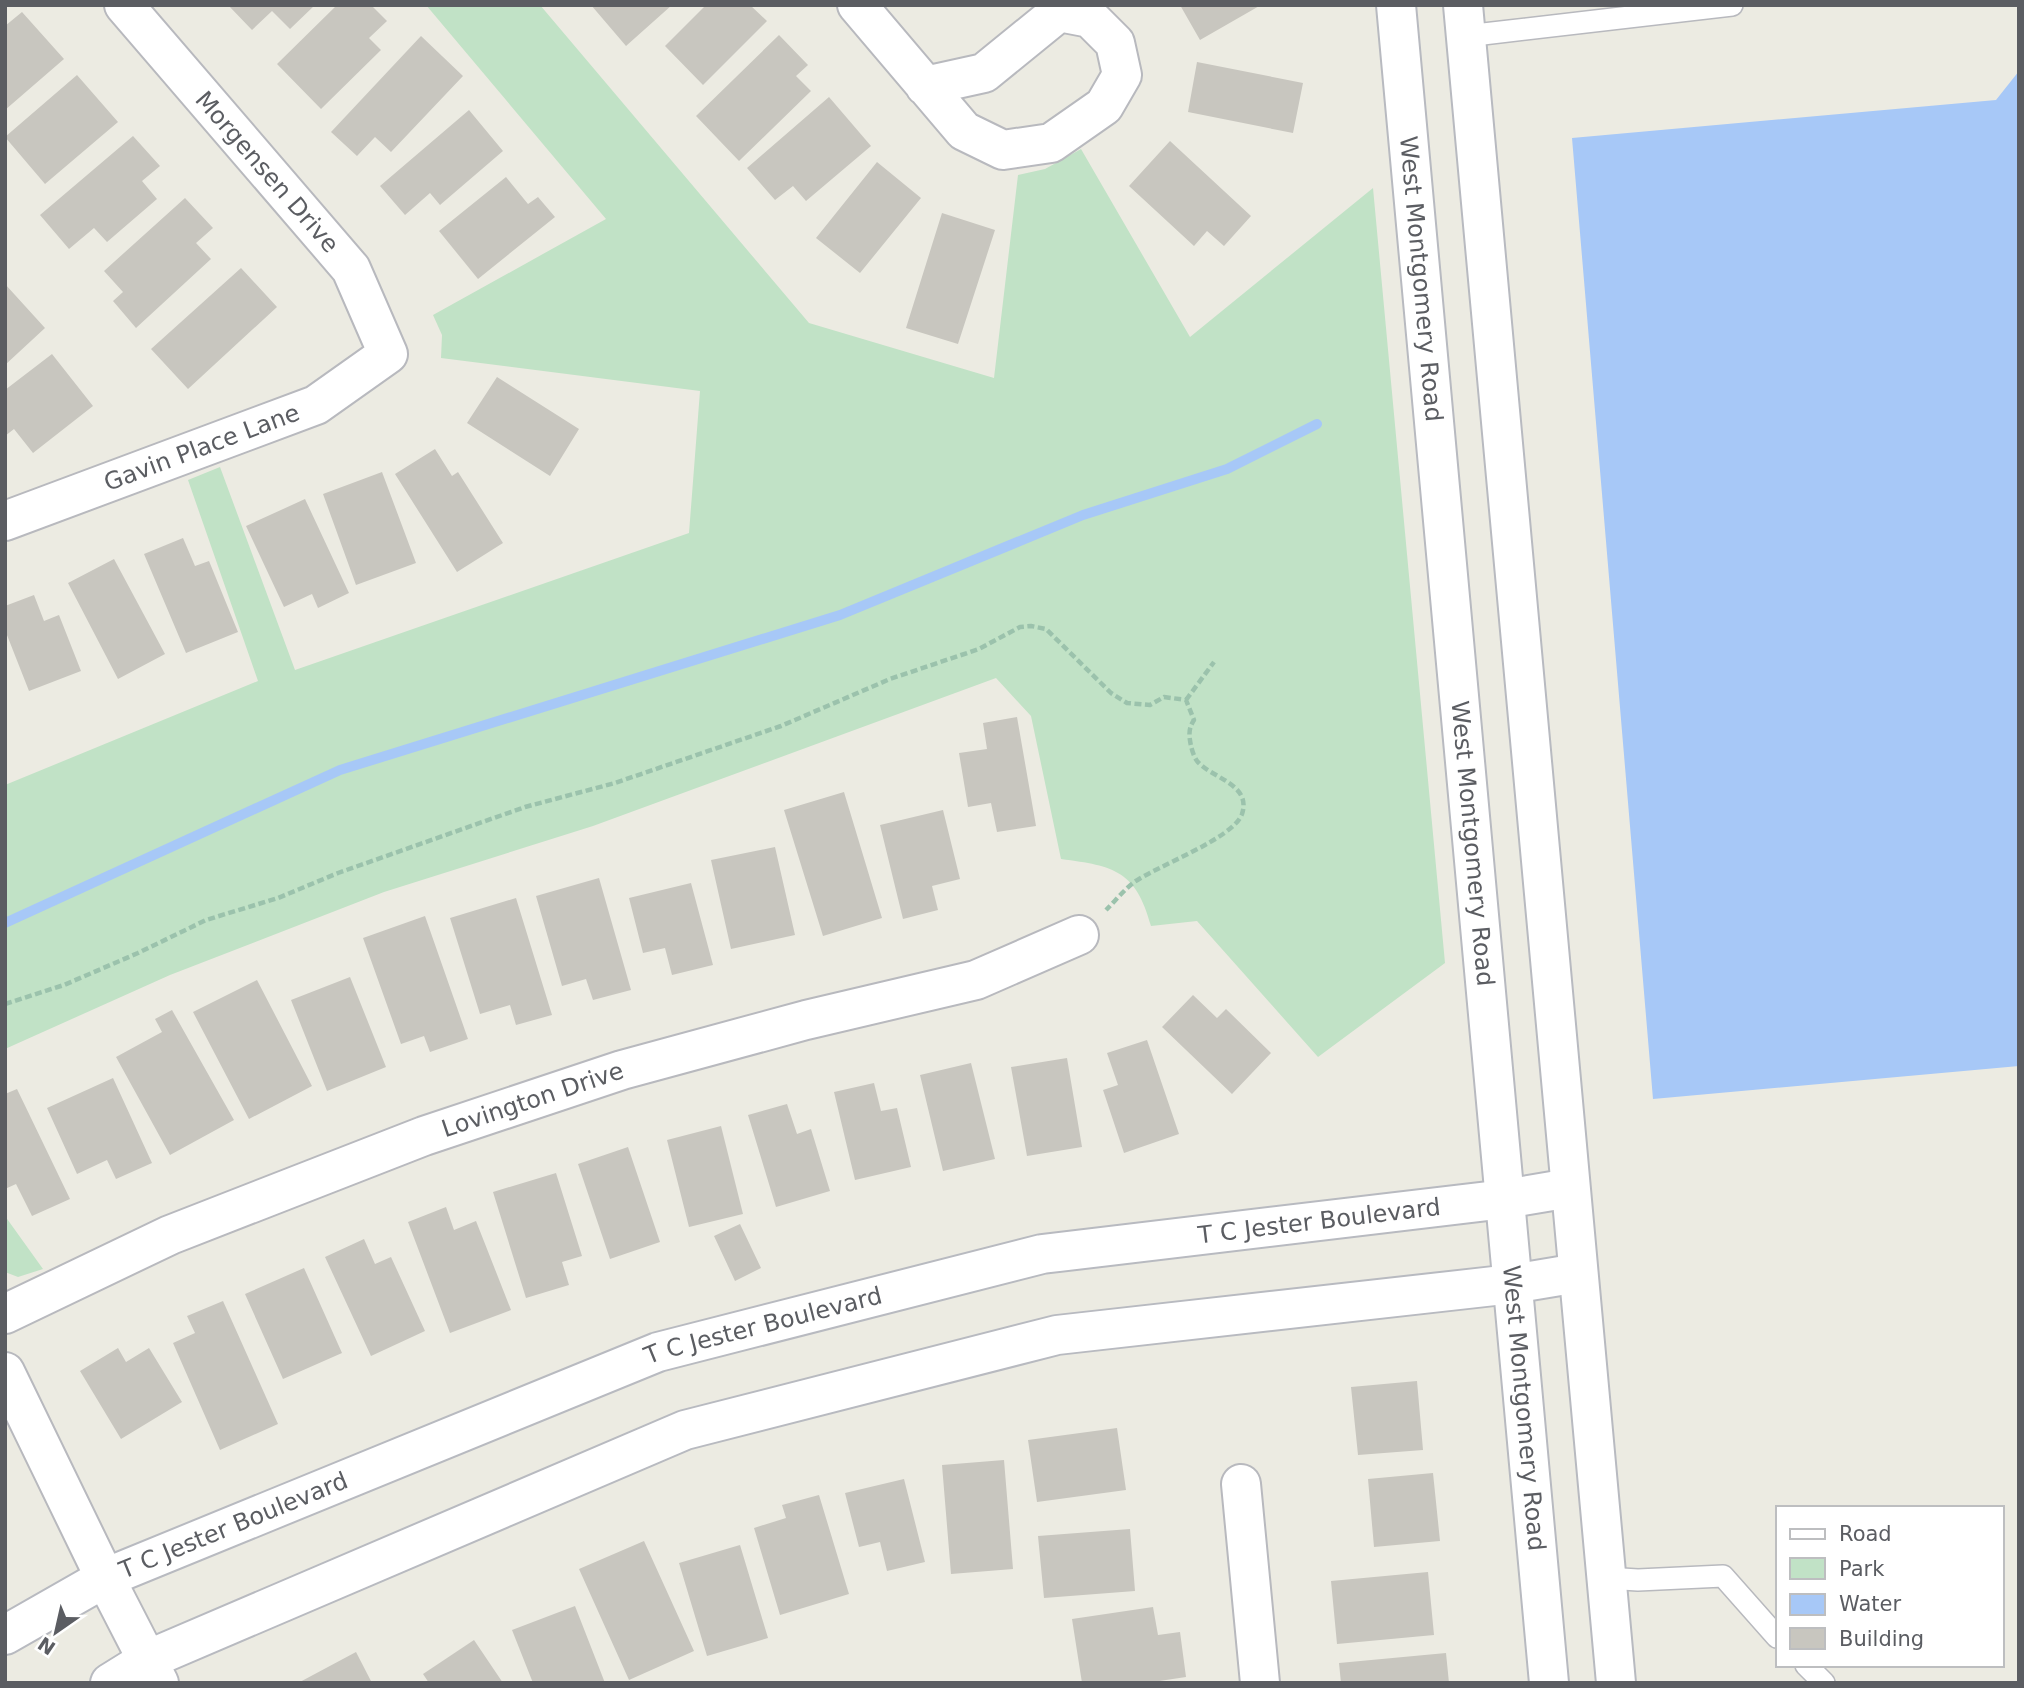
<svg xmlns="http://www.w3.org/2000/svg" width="2024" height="1688" font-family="'DejaVu Sans',sans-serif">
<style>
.green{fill:#c1e2c6}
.water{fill:#a7c8f7}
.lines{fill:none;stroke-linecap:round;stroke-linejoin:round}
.stream{stroke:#a7c8f7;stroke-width:10}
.building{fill:#c8c6bf}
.lane-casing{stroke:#b8b9be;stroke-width:24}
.street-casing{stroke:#b8b9be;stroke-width:42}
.secondary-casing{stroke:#b8bac0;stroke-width:42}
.path{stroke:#9bc2ac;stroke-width:4.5;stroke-dasharray:7 3.5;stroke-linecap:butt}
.lane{stroke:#fff;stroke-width:21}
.street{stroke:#fff;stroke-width:38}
.secondary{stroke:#fff;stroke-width:38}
.labels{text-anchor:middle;stroke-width:5;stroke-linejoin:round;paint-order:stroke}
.street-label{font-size:24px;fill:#5b5d62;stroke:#fff}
</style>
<rect width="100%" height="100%" fill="#ecebe2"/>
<!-- green -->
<path class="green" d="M426,5H540L809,323L994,378L1018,175L1045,169L1081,149L1190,337L1373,188L1445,963L1318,1057L1197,921L1151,926C1136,871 1115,866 1061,859L1031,716L996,678L593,826L384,892L170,975L5,1049V785L258,681L188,480L220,467L295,670L689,533L700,391L441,358L442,335L433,315L606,219Z
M5,1216L43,1269L18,1277L5,1272Z"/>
<!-- water -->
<path class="water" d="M2019,71V1066L1653,1099L1572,138L1996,100Z"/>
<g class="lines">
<!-- stream -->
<path class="stream" d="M5,923L340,770L840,615L1083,515L1227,469L1317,424"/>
</g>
<!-- building -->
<path class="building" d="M228,5H315L290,29L272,11L252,30Z
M337,5H371L387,21L369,38L381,50L321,109L277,64Z
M591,5H672L626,46Z
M706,5H750L767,21L703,85L665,46Z
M1180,5H1261L1200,40Z
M22,12L64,59L5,110V26Z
M779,35L808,65L796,76L811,91L739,161L696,116Z
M421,36L463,76L391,152L375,137L357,156L331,132Z
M1197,62L1303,83L1293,133L1188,112Z
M77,75L118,122L45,184L5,137Z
M829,97L871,146L806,201L793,186L775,200L747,168Z
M469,110L503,151L440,205L430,193L405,215L380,186Z
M133,136L160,166L142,181L157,199L107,242L94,228L69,249L40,215Z
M1170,141L1251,216L1224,246L1207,231L1194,246L1129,186Z
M877,162L921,198L860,273L816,238Z
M506,177L528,204L538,197L555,217L478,279L439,231Z
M185,198L213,228L196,243L211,259L136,328L113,301L123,292L104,271Z
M942,213L995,230L958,344L906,328Z
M241,268L277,307L188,389L151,349Z
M5,284L45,328L5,365Z
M52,354L93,406L33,453L14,429L5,436V390Z
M497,377L579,429L550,476L467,423Z
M435,449L452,476L458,472L503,543L457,572L395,474Z
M382,472L416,563L356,585L323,494Z
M305,499L349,593L318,608L312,594L284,607L246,526Z
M183,538L195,566L209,561L238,632L186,653L144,554Z
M114,559L165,654L118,679L68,583Z
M34,595L44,621L59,615L81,671L29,691L5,630V606Z
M1017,717L1036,826L997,832L991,803L968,807L959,753L987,749L983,723Z
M844,792L882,918L823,936L784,810Z
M943,810L960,879L932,886L938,910L903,919L880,825Z
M775,847L795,935L731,949L711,860Z
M599,878L631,990L593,1000L586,979L562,986L536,896Z
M691,883L713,965L672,975L665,948L643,953L629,898Z
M516,898L552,1015L516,1025L510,1005L480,1014L450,918Z
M425,916L468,1039L430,1052L424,1036L401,1044L363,938Z
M350,977L386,1067L327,1091L291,1000Z
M257,980L312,1086L249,1119L193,1012Z
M1193,995L1217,1018L1226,1009L1271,1053L1232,1094L1162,1027Z
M172,1010L234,1120L170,1155L116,1057L162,1032L155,1019Z
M1147,1040L1179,1134L1124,1153L1103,1090L1118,1085L1107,1053Z
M1067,1058L1082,1147L1027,1156L1011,1067Z
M971,1063L995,1159L943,1171L920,1075Z
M113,1078L152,1163L116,1179L107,1160L77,1174L47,1108Z
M874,1083L881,1111L897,1108L911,1167L855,1180L834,1092Z
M17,1089L70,1199L32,1216L16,1184L5,1189V1094Z
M787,1104L797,1134L811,1129L830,1191L776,1207L748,1115Z
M721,1126L743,1214L689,1227L667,1140Z
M628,1147L660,1242L610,1259L578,1164Z
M556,1173L582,1256L562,1262L569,1285L526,1298L493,1192Z
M446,1207L454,1230L476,1221L511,1310L450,1333L408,1222Z
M740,1224L761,1268L735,1281L714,1236Z
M364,1239L375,1264L391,1257L425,1331L371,1356L325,1257Z
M304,1268L342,1353L283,1379L245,1294Z
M223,1301L278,1424L220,1450L173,1343L195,1333L187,1316Z
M118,1348L126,1362L149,1348L182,1402L121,1439L80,1371Z
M1417,1381L1423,1450L1358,1455L1351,1387Z
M1117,1428L1126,1490L1037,1502L1028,1440Z
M1004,1460L1013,1569L951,1574L942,1465Z
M1433,1473L1440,1541L1374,1547L1368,1479Z
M904,1479L925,1562L887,1571L880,1542L859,1547L845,1493Z
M819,1495L849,1594L780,1615L754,1528L786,1518L782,1505Z
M1130,1529L1135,1591L1044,1598L1038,1536Z
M644,1541L694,1651L629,1680L579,1569Z
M740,1545L768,1638L707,1656L679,1563Z
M1428,1572L1434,1635L1337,1644L1331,1581Z
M575,1606L605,1683H533L512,1630Z
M1153,1607L1158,1635L1180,1632L1186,1677L1146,1683H1082L1072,1619Z
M474,1640L503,1683H429L423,1674Z
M356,1652L372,1683H298Z
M1446,1653L1449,1683H1341L1339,1663Z"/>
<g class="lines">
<defs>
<path id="lane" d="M1466,36L1732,5
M1606,1578L1638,1580L1723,1576L1777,1637
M1806,1665L1824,1683"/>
<g id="street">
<path d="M857,5L964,131L1003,150L1051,143L1104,106L1122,75L1115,43L1090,18L1059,12L984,73L925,86"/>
<path id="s1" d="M5,521L316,405L388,354L351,269L124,5"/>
<path id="s2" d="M5,1314L170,1235L424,1136L622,1070L806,1020L976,980L1079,935"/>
<path d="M5,1372L105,1578L159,1683"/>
<path d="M1241,1484L1260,1683"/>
</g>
<g id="secondary">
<path id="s3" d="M1396,5L1549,1683"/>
<path d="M1463,5L1616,1683"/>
<path id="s4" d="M5,1635L105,1578L658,1352L1042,1254L1505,1199L1570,1188"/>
<path d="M110,1683L147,1660L685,1430L1057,1335L1512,1284L1578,1273"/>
</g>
</defs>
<!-- lane casing -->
<use href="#lane" class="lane-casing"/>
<!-- street casing -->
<use href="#street" class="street-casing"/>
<!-- secondary casing -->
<use href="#secondary" class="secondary-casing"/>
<!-- path -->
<path class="path" d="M1186,700L1214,662
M5,1004L64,985L138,953L206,920L278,898L338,873L525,807L615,783L781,726L890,679L979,649L1020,627L1031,626L1046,629L1111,693L1127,703L1150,705L1164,697L1186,700L1194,720C1188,729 1189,736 1191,746C1192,750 1194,757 1197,761C1211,778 1252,784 1242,814C1233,839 1156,866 1133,883C1123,891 1115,901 1106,910"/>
<!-- lane -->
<use href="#lane" class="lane"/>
<!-- street -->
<use href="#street" class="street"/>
<!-- secondary -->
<use href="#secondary" class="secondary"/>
</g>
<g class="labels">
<!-- street labels -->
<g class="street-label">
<text transform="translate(267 172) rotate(49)" y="8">Morgensen Drive</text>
<text dy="8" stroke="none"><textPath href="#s3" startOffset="275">West Montgomery Road</textPath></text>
<text dy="8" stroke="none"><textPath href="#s1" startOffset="210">Gavin Place Lane</textPath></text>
<text dy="8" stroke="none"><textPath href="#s3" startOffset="842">West Montgomery Road</textPath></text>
<text dy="8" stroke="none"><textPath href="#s2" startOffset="570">Lovington Drive</textPath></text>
<text dy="8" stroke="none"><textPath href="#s4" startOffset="1388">T C Jester Boulevard</textPath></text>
<text dy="8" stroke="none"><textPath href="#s4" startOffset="821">T C Jester Boulevard</textPath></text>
<text dy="8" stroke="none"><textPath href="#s3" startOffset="1409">West Montgomery Road</textPath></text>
<text dy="8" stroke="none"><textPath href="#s4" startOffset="254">T C Jester Boulevard</textPath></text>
</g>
</g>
<!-- border -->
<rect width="2024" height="1688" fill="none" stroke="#5b5d62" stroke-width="14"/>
<!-- legend -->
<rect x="1776" y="1506" width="228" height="161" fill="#ffffff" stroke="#bdbec0" stroke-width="2"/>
<rect x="1790" y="1529" width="35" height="10" fill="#ffffff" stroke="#bdbec0" stroke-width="2"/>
<text x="1839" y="1541" font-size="21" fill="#5b5d62">Road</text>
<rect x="1790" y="1558" width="35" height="21" fill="#c1e2c6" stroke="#bdbec0" stroke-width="2"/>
<text x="1839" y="1576" font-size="21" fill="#5b5d62">Park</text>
<rect x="1790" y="1594" width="35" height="21" fill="#a7c8f7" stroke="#bdbec0" stroke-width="2"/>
<text x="1839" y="1611" font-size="21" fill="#5b5d62">Water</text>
<rect x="1790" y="1628" width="35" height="21" fill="#c8c6bf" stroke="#bdbec0" stroke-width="2"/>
<text x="1839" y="1646" font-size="21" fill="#5b5d62">Building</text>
<!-- north arrow -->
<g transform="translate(56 1632) rotate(214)" stroke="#ffffff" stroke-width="5" paint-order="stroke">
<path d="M0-5L12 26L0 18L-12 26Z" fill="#5b5d62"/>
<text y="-10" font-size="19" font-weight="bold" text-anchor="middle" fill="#5b5d62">N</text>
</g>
</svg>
